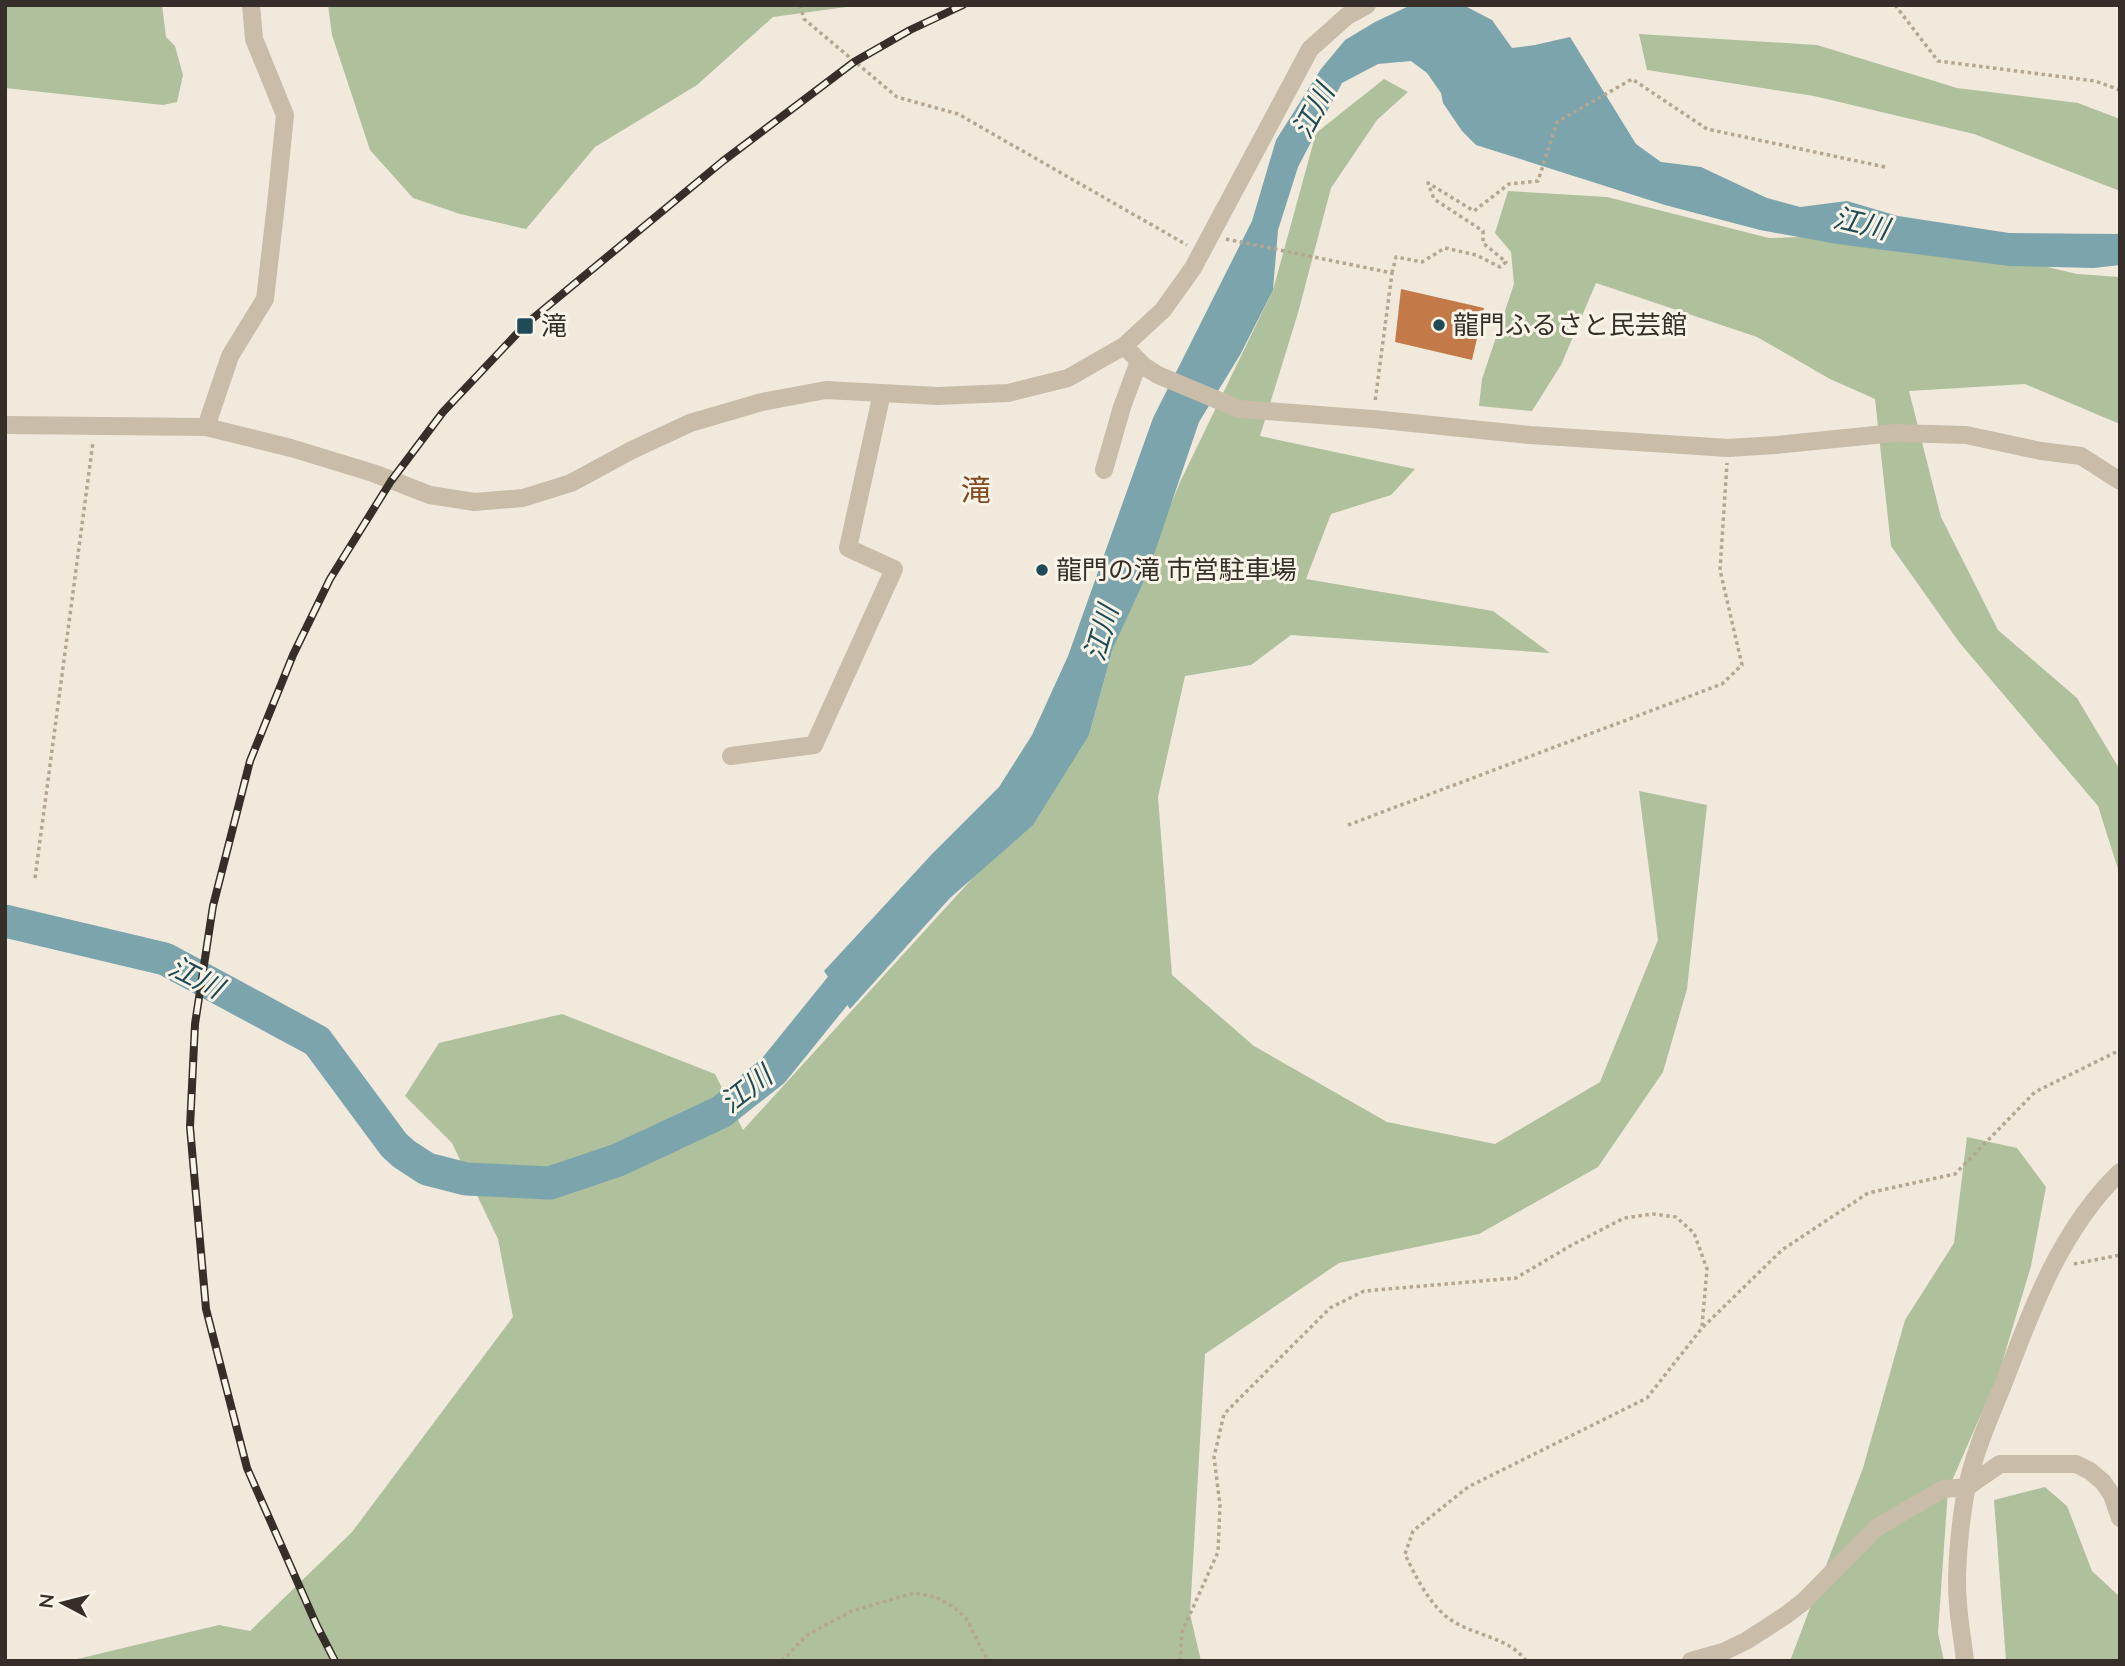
<svg xmlns="http://www.w3.org/2000/svg" width="2125" height="1666" font-family="Mulish,'Noto Sans JP',sans-serif">
<style>
.green{fill:#aec09c}
.water{fill:#7ba4ad}
.lines{fill:none;stroke-linecap:round;stroke-linejoin:round}
.river{stroke:#7ba4ad;stroke-width:33}
.building{fill:#c37948}
.path{stroke:#b5a692;stroke-width:3.5;stroke-dasharray:3.5 3.5;stroke-linecap:butt}
.minor{stroke:#c9bca8;stroke-width:18}
.rail-casing{stroke:#362e28;stroke-width:8}
.rail{stroke:#f9f4e8;stroke-width:5;stroke-dasharray:16;stroke-linecap:butt}
.poi-dot{fill:#1f4a56;stroke:#f9f4e8;stroke-width:2.5}
.labels{text-anchor:middle;stroke-width:6;stroke-linejoin:round;paint-order:stroke}
.poi-label{font-size:26px;fill:#362e28;stroke:#f9f4e8;text-anchor:start}
.water-label{font-size:28px;font-style:italic;fill:#1f4a56;stroke:#f9f4e8}
.quarter-label{font-size:30px;fill:#834923;stroke:#f9f4e8}
</style>
<rect width="100%" height="100%" fill="#f1eadc"/>
<!-- green -->
<path class="green" d="M5,5H162L166,37L175,46L183,75L177,102L163,105L5,88Z
M328,5H861L773,17L697,85L595,147L526,229L460,214L413,198L370,150L332,35Z
M1639,34L1817,45L1957,88L2078,103L2120,119V191L1974,134L1814,96L1647,70Z
M1384,79L1408,92L1377,120L1331,188L1298,313L1260,436L1415,469L1391,495L1331,514L1306,579L1493,611L1550,653L1291,635L1251,665L1185,676L1158,797L1172,975L1254,1046L1387,1122L1495,1144L1600,1082L1658,940L1639,791L1707,805L1687,989L1663,1072L1598,1167L1479,1234L1339,1263L1205,1354L1190,1614L1201,1661H69L219,1625L250,1631L352,1532L513,1317L498,1239L452,1143L405,1096L439,1043L562,1014L715,1074L743,1130L970,881L1089,735L1113,648L1180,482L1273,290L1316,133Z
M1508,191L1607,197L1769,238L1911,234L2077,274L2120,277V424L2025,384L1909,391L1941,517L1998,630L2077,698L2120,770V868L2118,869L2098,806L1959,642L1891,546L1875,399L1830,379L1757,337L1596,283L1561,365L1532,411L1479,406L1482,379L1514,284L1511,252L1495,233Z
M1967,1137L2017,1148L2046,1187L2031,1266L1999,1373L1948,1490L1938,1633L1944,1661H1790L1863,1468L1905,1320L1954,1243Z
M2045,1487L2067,1506L2092,1571L2120,1597V1661H2006L1994,1500Z"/>
<!-- water -->
<path class="water" d="M1411,5H1463L1492,20L1512,48L1535,45L1570,37L1636,144L1661,162L1701,167L1767,198L1800,207L1847,201L1898,216L2009,233L2120,234V265L2094,268L2010,266L1837,244L1760,230L1665,205L1476,145L1462,131L1443,103L1441,93L1427,73L1411,61L1378,64L1342,83L1298,167L1278,230L1273,290L1240,355L1199,422L1148,572L1113,648L1089,735L1033,825L950,898L850,1009L824,971L932,854L999,787L1032,735L1068,656L1153,418L1252,221L1276,140L1321,69L1345,40L1375,22Z"/>
<g class="lines">
<!-- river -->
<path class="river" d="M5,921L165,959L317,1041L394,1145L404,1154L427,1169L466,1179L550,1183L618,1160L721,1112L773,1071L865,957"/>
</g>
<!-- building -->
<path class="building" d="M1401,289L1484,308L1472,360L1395,342Z"/>
<g class="lines">
<!-- path -->
<path class="path" d="M800,5L804,19L897,97L958,114L1187,245
M1895,5L1938,61L2095,81L2120,90
M1226,239L1392,273L1375,402
M1392,273L1396,257L1422,262L1445,248L1476,255L1500,267L1506,262L1483,243V231L1434,199L1428,183L1474,211L1509,184L1538,181L1557,122L1632,79L1707,129L1885,167
M1348,825L1722,684L1742,665L1720,570L1727,463
M35,878L93,442
M2074,1264L2120,1255
M782,1661L807,1635L852,1611L914,1593L936,1597L952,1606L966,1618L988,1661
M1180,1661L1182,1632L1218,1552L1220,1505L1214,1457L1224,1414L1330,1308L1364,1291L1516,1278L1570,1246L1624,1218L1653,1214L1676,1217L1694,1233L1707,1269L1702,1326
M1526,1661C1509,1637 1475,1636 1451,1620C1431,1607 1415,1576 1405,1554L1413,1531L1468,1487L1647,1398L1702,1328L1782,1250L1868,1193L1955,1174L2035,1092L2120,1050"/>
<!-- minor -->
<path class="minor" d="M1124,346L1145,367L1158,375L1239,409L1373,419L1530,435L1728,448L1776,445L1895,433L1966,435L2041,451L2081,456L2120,481
M5,425L206,427L291,448L373,473L430,495L474,502L523,498L571,483L632,450L690,423L762,402L826,390L937,396L1008,393L1068,378L1124,346L1163,310L1193,268L1310,49L1347,16L1367,5
M206,427L230,356L265,299L276,204L285,115L254,39L251,5
M1104,470L1122,407L1139,361
M731,756L814,745L894,569L848,548L882,393
M1691,1661L1723,1652L1746,1641L1786,1615L1803,1602L1876,1528L1943,1489L1967,1487L2000,1464H2076L2090,1471L2103,1482L2112,1495L2120,1518
M1965,1661C1963,1641 1959,1622 1958,1603C1955,1574 1960,1525 1965,1496C1972,1458 1988,1421 2003,1385C2032,1309 2060,1230 2120,1172"/>
<defs>
<path id="rail" d="M335,1661L317,1626L247,1468L206,1309L190,1127L195,1024L213,906L250,761L293,655L330,579L391,481L443,412L526,324L723,161L854,62L910,30L963,5"/>
</defs>
<!-- rail casing -->
<use href="#rail" class="rail-casing"/>
<!-- rail -->
<use href="#rail" class="rail"/>
</g>
<!-- markers -->
<g class="poi-dot">
<circle cx="1439" cy="325" r="7"/>
<rect x="516" y="317" width="18" height="18" rx="3.5"/>
<circle cx="1042" cy="570" r="7"/>
</g>
<g class="labels">
<!-- poi labels -->
<g class="poi-label">
<text x="1453" y="334">龍門ふるさと民芸館</text>
<text x="541" y="335">滝</text>
<text x="1056" y="579">龍門の滝 市営駐車場</text>
</g>
<!-- water labels -->
<g class="water-label">
<text transform="translate(1313 111) rotate(-62)" y="10">江川</text>
<text transform="translate(1861 223) rotate(13)" y="10">江川</text>
<text transform="translate(1101 633) rotate(-74)" y="10">江川</text>
<text transform="translate(196 977) rotate(27)" y="10">江川</text>
<text transform="translate(746 1089) rotate(-38)" y="10">江川</text>
</g>
<!-- quarter labels -->
<g class="quarter-label">
<text x="976" y="501">滝</text>
</g>
</g>
<!-- border -->
<rect width="2125" height="1666" fill="none" stroke="#362e28" stroke-width="14"/>
<!-- north arrow -->
<g transform="translate(63 1603) rotate(277)" stroke="#f9f4e8" stroke-width="5" paint-order="stroke">
<path d="M0-5L12 26L0 18L-12 26Z" fill="#362e28"/>
<text y="-10" font-size="19" font-weight="bold" text-anchor="middle" fill="#362e28">N</text>
</g>
</svg>
